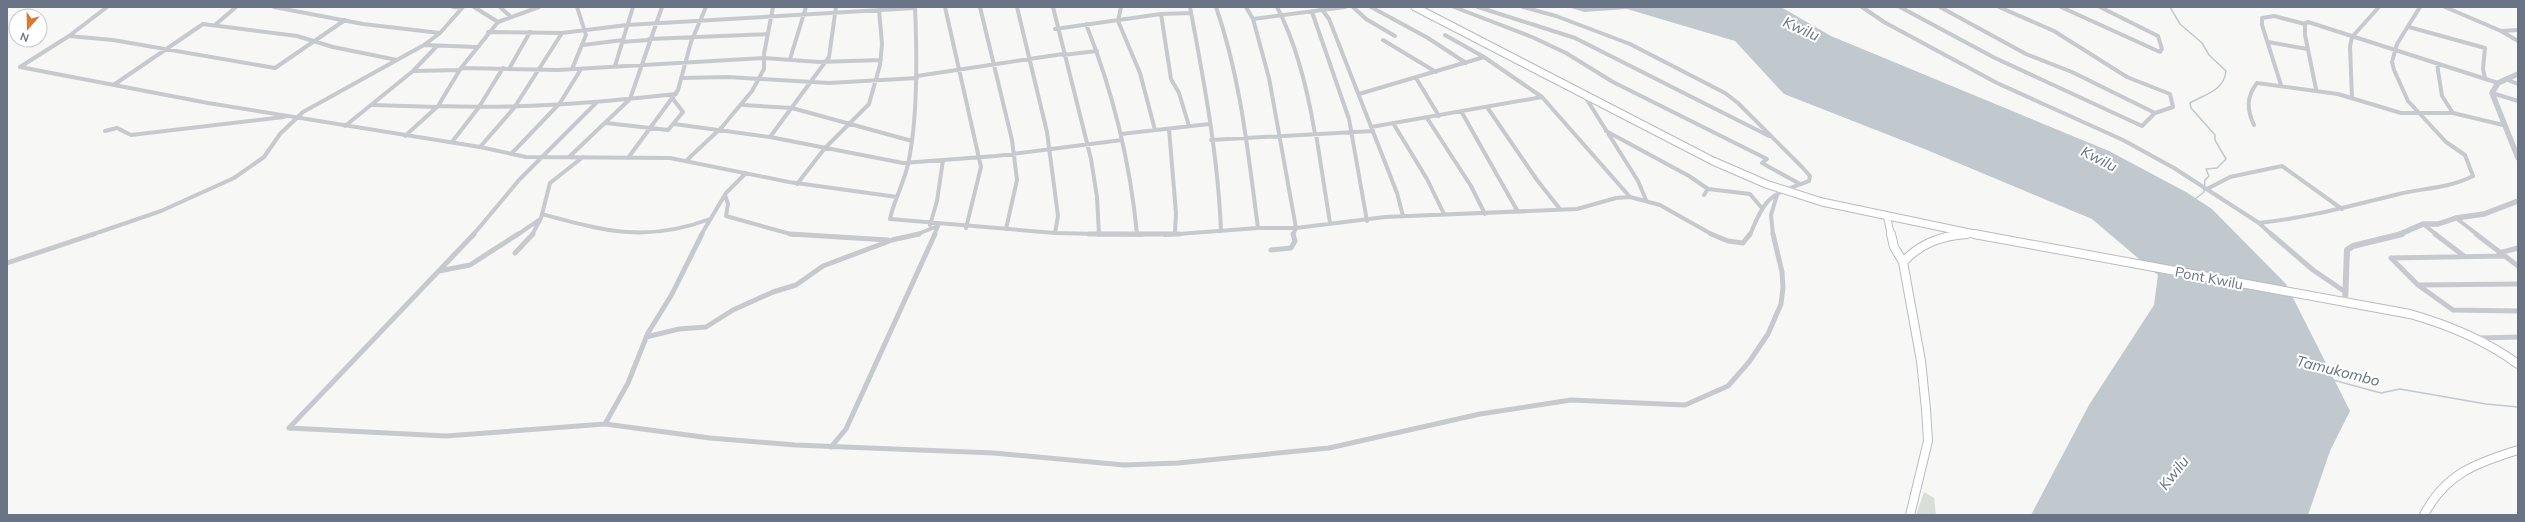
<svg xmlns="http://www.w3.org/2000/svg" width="2525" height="522" font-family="Mulish,sans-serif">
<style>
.green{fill:#d8dfd6}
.water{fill:#c1c8ce}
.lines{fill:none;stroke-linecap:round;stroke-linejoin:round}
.stream{stroke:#c1c8ce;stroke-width:1.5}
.secondary-far1-casing{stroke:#b8bcc1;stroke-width:8}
.secondary-casing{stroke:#b8bcc1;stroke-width:10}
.trunk-far1-casing{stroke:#b9bbbf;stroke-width:9}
.trunk-casing{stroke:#b9bbbf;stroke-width:10}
.minor-far1{stroke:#c6c9cd;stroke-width:4}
.minor{stroke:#c6c9cd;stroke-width:5}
.tertiary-far1{stroke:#c6c9cd;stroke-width:5.5}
.tertiary{stroke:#c6c9cd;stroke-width:6}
.secondary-far1{stroke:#fff;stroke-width:6}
.secondary{stroke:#fff;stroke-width:8}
.trunk-far1{stroke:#fff;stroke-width:7}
.trunk{stroke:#fff;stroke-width:8}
.labels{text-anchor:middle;stroke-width:4;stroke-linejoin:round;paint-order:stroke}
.street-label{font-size:14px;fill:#687385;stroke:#fff}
.water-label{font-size:15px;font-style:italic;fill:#637381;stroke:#fff}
</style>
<rect width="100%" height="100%" fill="#f7f8f5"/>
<!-- green -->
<path class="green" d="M1924,492L1934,498L1936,515H1916Z"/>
<!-- water -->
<path class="water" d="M1568,7H1781L1831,36L2109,151L2186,192L2212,209L2286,284L2350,411L2330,451L2308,515H2031L2089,405L2154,305L2158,275L2092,219L1927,150L1784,94L1735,41L1627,9L1584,12Z"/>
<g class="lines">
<!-- stream -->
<path class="stream" d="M2170,7L2180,24L2202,43L2209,55L2226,71C2224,91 2205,94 2190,103L2191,108L2215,135V140L2226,159L2217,168L2206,169L2209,176L2205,180L2204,192L2195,199
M2333,380L2381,393L2400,389L2486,404L2518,407"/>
<defs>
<path id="secondary-far1" d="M1887,217L1891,235
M1957,235L1967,234"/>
<path id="secondary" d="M1891,234L1894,247L1903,262L1921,361L1926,409L1928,441L1910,515
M1903,262C1921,243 1941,236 1967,234"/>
<path id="trunk-far1" d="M1415,7L1713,161L1766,184L1822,202L1979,235"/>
<path id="trunk" d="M1974,234L2410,314C2449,325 2485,340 2518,364
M2424,515C2445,474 2476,463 2518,450"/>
</defs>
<!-- secondary-far1 casing -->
<use href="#secondary-far1" class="secondary-far1-casing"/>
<!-- secondary casing -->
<use href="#secondary" class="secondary-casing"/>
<!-- trunk-far1 casing -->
<use href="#trunk-far1" class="trunk-far1-casing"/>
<!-- trunk casing -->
<use href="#trunk" class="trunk-casing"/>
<!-- minor-far1 -->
<path class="minor-far1" d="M274,7L363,24L440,33
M453,7L462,8
M474,7L498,22
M500,7L511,17
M915,7C917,53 918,119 908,164C904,183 894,200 890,219L1055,233L1142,235
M945,7L981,167L966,228
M980,7L1012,140L1017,180L1006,229
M1017,7L1047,132L1058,216L1055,233
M1053,7L1091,159L1097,197L1099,235
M1121,7L1118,21L1140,73L1155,130
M1190,7C1204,81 1218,156 1221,231
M1216,7C1241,79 1248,153 1258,228
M1246,7L1253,19L1269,78L1296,228L1293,235
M1277,7C1297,45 1308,92 1315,134
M1320,7L1329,19L1397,193L1403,216
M1353,7L1366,19L1395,36
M1371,7L1428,38L1466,63
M1454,7L1532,37L1566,53L1613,82L1767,159L1762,163L1800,184
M1478,7L1575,38L1769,136
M1523,7L1556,16L1630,44L1725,93L1738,103L1802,167L1810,176L1809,181C1771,195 1766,195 1750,235
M1862,7L1884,22L1997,83L2123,140L2174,168L2259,223L2272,235
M1900,7L1995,58L2142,126L2155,113L2173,107L2170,94L2127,77L2054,31L1999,7
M1940,7L2026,54L2072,72L2155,113
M2061,7L2160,52L2162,49L2158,36L2100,7
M2445,7L2501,31L2518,41
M1312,12L1349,119L1367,221
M1161,14L1171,79L1179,93L1189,126
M1253,19L1345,7
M1086,24C1113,92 1130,161 1137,234
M215,25L236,7
M2409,27L2485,48L2483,69L2485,78
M1055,29L1161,14L1191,13
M2501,31L2518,30
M488,32L562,33L627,25L915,8
M1445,35L1484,57L1542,97L1630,197
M69,36L113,40L275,68L345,20
M649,39L768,34
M1383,40L1436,72
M622,42L648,40
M2268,42L2307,49
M424,45L477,47
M583,45L623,40
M1063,55L1097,51
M790,59L806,7
M2437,64L2442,96L2453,113
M615,66L633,7
M20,67L208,103L480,147L526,157L670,158L789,182L897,197
M20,67L69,36L107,7
M461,68L558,70L764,58L819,62L881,60
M509,69L530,32
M572,69L586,35L577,7
M413,71L460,70
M917,76L1063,54
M681,78L728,77L829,83L917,78
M1416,78L1439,116
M2505,79L2518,84
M115,84L203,24L297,36L333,47L397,60
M2281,85L2262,25V18L2274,16L2305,24
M2316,89L2305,35V24L2308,22L2498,83
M2492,93L2518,101
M1359,94L1484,57
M1584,95L1638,181L1646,200
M2352,98L2350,46L2352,37L2379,7
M373,105L437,107
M743,105L792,108L912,141
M438,106C520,109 594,103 676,94
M1487,107L1537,180L1560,209
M1461,111L1518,212
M1427,118L1471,186L1485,214
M606,123L668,130L683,112L673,99
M1393,123L1427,179L1444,214
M674,124L770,137L903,163L996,156L1122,140
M2254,125C2247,110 2246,97 2257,83L2338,94L2401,113H2453L2503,125
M345,126L413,71L437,46
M1371,127L1542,97
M1169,129L1176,213L1175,233
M105,131L117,128L131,135L284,117
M1606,131L1689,176L1708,189
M1121,134L1209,124
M1316,134L1330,223
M405,136L438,106L461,68L498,22L539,7
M770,137L829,57L836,7
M1211,140L1373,131
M452,142L479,107L503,68
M480,147L514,108L562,33
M512,153L560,103L581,69
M569,157L630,99L662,7
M628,158L678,90L691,42L706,7
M687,160L722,127L752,91L764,69V54L773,7
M797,184L825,148L869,104L880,65L882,44L879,10
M2207,189L2230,177L2282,166L2342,209
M725,195L728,204L726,216L794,235
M1704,195L1708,189L1750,194L1761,207
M542,214C605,231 646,243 710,219
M2456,218L2478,235
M2259,223C2307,218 2353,205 2399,194C2424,188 2450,188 2473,176L2465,155L2446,142L2408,101L2394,70L2392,62L2397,44L2420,7
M2423,224L2437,235
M930,225L937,201L943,160
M91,235L161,211L234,178L264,157L280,134L303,112L424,45L440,33L463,7
M473,235L519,180L597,102
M517,235L539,220
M532,235L541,218L550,183L583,157
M701,235L726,193L746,173
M915,235L938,226
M934,235L938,226
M1165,235L1258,228H1296L1385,217L1577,209L1616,198L1630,197L1660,205L1713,235
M1773,235L1771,215L1777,195"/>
<!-- minor -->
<path class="minor" d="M790,234L888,240
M1089,234H1179
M1711,234L1728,241L1743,243L1750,234
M2271,234L2313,270L2344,291
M2435,234L2464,256
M2476,234L2518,266
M1271,250L1291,248L1295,241L1293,234
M515,253L533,234
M2499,253L2518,248
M2391,258L2418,285L2453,310L2518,311
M2391,258L2504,256
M7,263L94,234
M439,271L470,265L518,234
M2418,285L2518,284
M646,337L679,329L706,327L733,310L773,292L796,285L823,266L892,240L919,234
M2479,338L2518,337
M605,424L628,383L648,333L672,294L702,234
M289,428L446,436L605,424L710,438L795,445L994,453L1124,465L1178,463L1329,448L1480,414L1571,400L1685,405L1728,386L1749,362L1768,334L1781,304L1783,288L1782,272L1773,234
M289,428L474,234
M831,447L846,429L935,234"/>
<!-- tertiary-far1 -->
<path class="tertiary-far1" d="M2518,74L2498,83L2492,93L2518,158
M2398,235L2423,224H2438L2456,218L2484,214L2518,201"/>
<!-- tertiary -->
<path class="tertiary" d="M2345,302L2347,250L2353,246L2402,234"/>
<!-- secondary-far1 -->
<use href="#secondary-far1" class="secondary-far1"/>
<!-- secondary -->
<use href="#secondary" class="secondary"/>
<!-- trunk-far1 -->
<use href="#trunk-far1" class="trunk-far1"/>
<!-- trunk -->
<use href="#trunk" class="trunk"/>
</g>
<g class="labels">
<!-- street labels -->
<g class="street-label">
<text transform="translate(2209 278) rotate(11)" y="5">Pont Kwilu</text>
</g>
<!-- water labels -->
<g class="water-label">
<text transform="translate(1801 29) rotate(24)" y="5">Kwilu</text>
<text transform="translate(2099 159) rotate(27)" y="5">Kwilu</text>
<text transform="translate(2338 371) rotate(14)" y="5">Tamukombo</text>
<text transform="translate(2174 473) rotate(-51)" y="5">Kwilu</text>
</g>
</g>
<!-- border -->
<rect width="2525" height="522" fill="none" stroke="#687385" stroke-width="16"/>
<!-- north arrow -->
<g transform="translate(28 28) rotate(200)"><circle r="19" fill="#ffffff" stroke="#c3c7ce"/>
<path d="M0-3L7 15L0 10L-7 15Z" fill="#de772f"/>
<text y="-6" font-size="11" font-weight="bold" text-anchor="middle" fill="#687385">N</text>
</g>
</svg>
